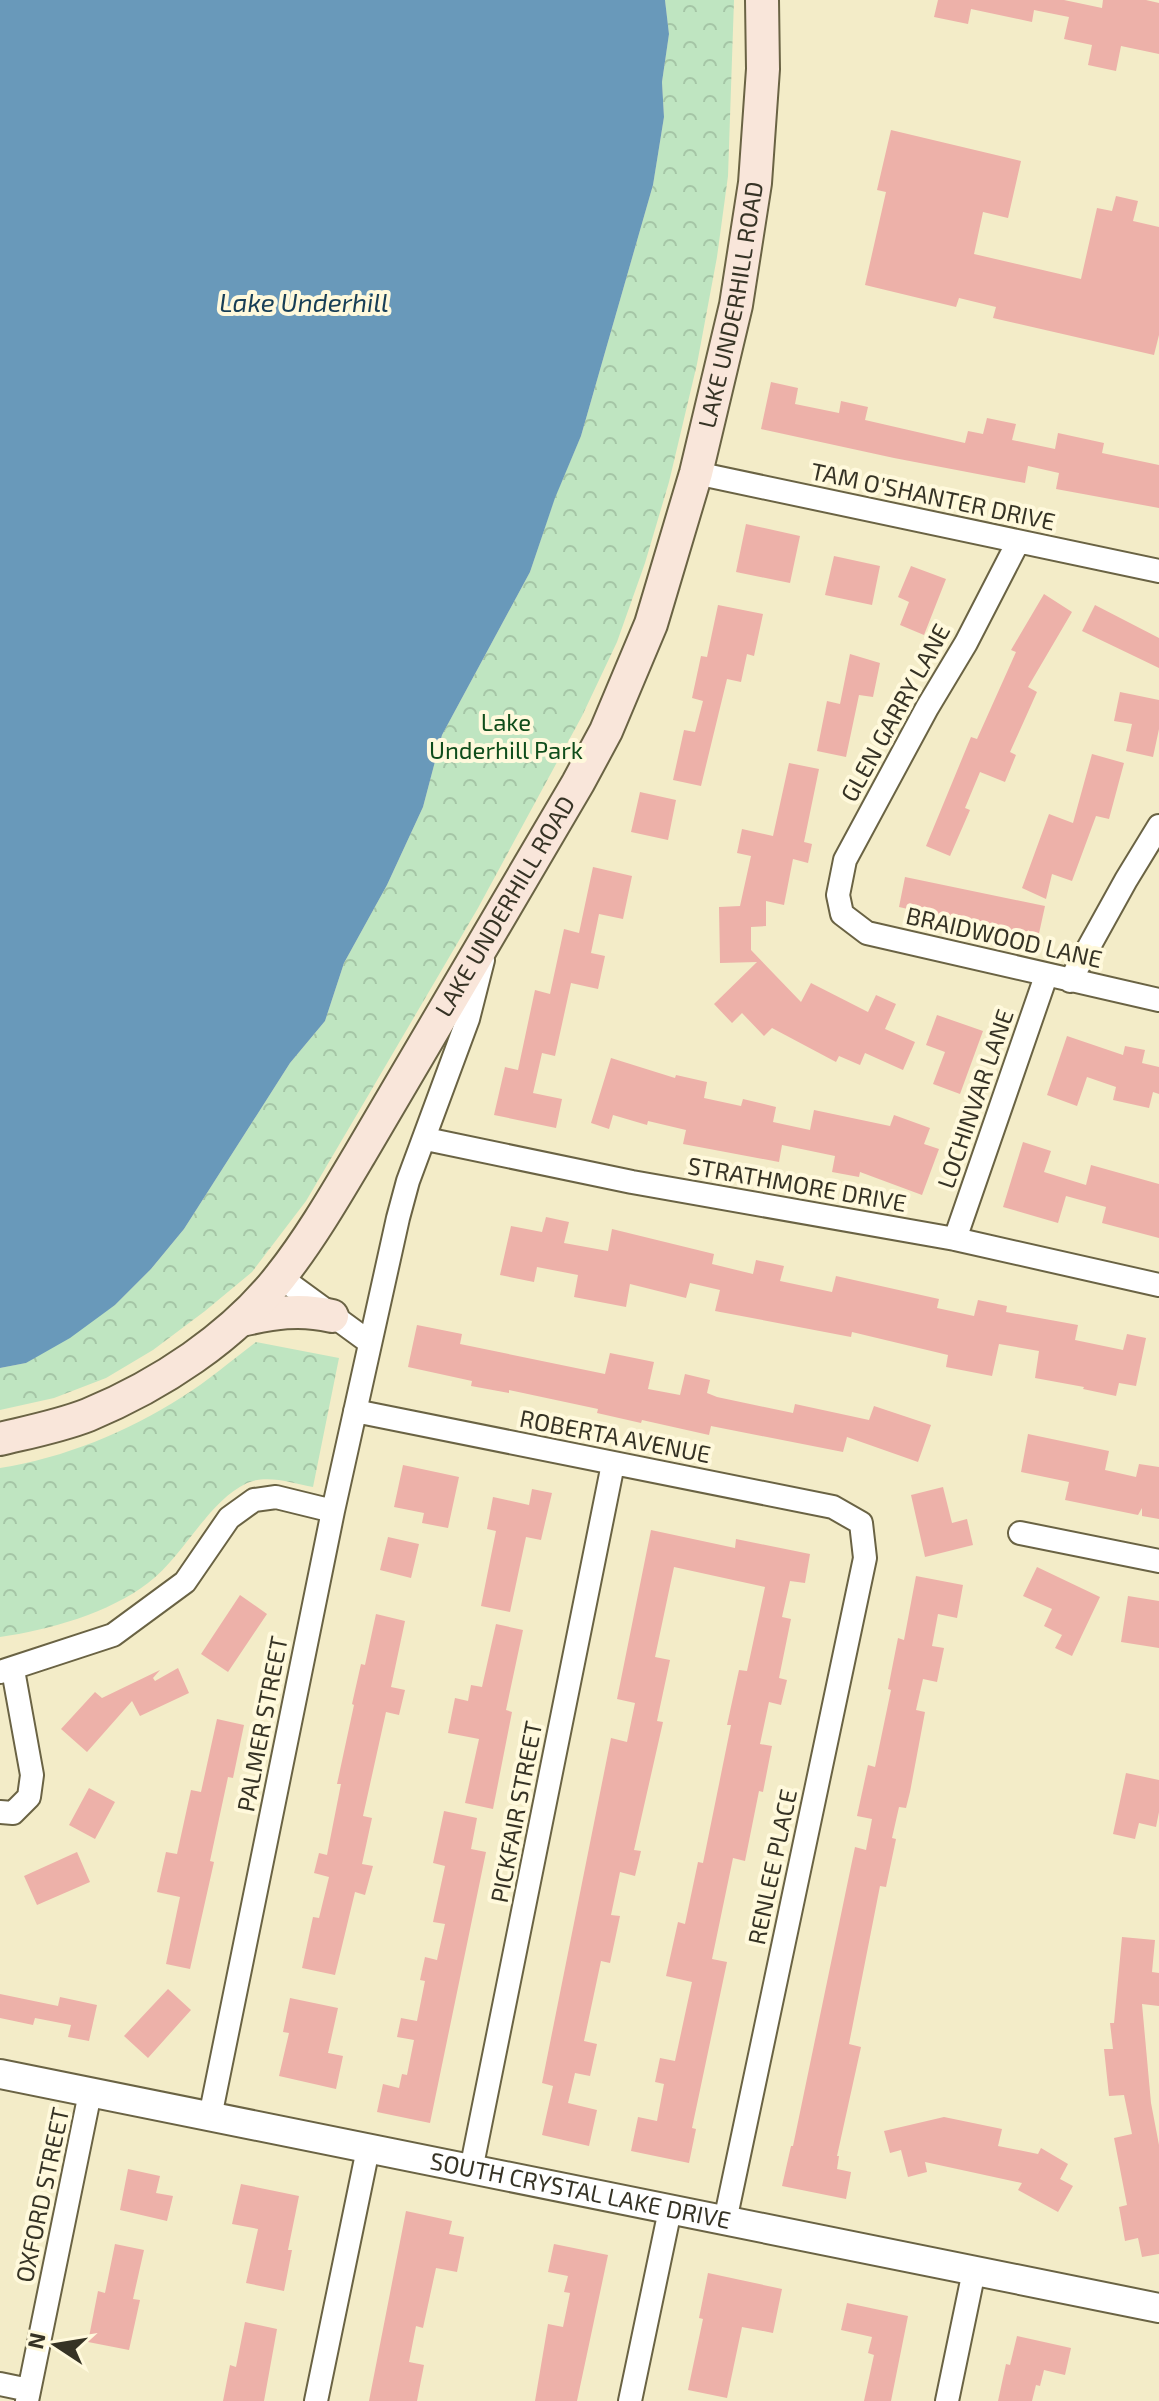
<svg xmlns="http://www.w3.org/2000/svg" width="1159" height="2401" font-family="'Exo 2',sans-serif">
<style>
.forest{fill:url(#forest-crowns)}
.water{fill:#6999ba}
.building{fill:#edb1a9}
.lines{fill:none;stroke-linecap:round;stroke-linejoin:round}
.minor-casing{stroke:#6a6344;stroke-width:26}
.tertiary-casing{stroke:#6a6344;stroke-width:32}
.secondary-casing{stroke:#6a6344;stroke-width:36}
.minor{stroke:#fff;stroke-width:22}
.tertiary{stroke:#fff;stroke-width:28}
.secondary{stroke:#f9e6da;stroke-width:32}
.labels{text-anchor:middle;stroke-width:8;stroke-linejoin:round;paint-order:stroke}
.street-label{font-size:24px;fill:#363325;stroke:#fff9dc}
.park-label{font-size:24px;fill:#0f4d1b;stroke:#fff9dc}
.water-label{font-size:26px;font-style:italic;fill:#173e56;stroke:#fff9dc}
</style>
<defs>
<pattern id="forest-crowns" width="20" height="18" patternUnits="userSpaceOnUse" patternTransform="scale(2)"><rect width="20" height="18" fill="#bfe5c1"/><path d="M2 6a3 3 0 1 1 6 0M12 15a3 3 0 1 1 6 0" fill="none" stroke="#a5c5a6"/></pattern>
</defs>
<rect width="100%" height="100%" fill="#f3ecc8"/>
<!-- forest -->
<path class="forest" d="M665,0H734L728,176L717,257L697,364L669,482L645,563L617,642L582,716L478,908L369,1094L306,1201L252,1272L205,1311L153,1350L106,1378L54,1398L0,1410V1368L26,1363L115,1305L151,1269L184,1229L290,1063L325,1021L344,963L387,885L423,807L442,735L530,572L555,497L581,436L653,185L664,117L662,82L669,34Z
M256,1342L339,1358L313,1487C293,1483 267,1474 247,1483C207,1502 184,1556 148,1583C109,1613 49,1630 0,1637V1468C64,1458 127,1432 182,1397C208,1381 232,1360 256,1342Z"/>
<!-- water -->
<path class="water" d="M0,0H665L669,34L662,82L664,117L653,185L581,436L555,498L530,572L442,735L423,807L387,885L344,963L325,1021L290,1063L184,1229L151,1269L115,1305L70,1338L26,1363L0,1368Z"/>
<!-- building -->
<path class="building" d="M938,0H1064L1102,8L1103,0H1146L1159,3V54L1121,46L1116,71L1088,65L1092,45L1064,39L1069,17L1034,10L1032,22L971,9L968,24L934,17Z
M891,130L1021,161L1008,218L983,212L974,254L1081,279L1097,208L1112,211L1116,196L1138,201L1133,221L1159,227V335L1154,355L993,318L996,307L959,298L956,307L865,285L886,192L877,190Z
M771,382L798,388L795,404L839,413L841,401L868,407L865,420L965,443L968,431L983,434L987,418L1016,424L1012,440L1055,449L1058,433L1104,443L1102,453L1159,465V508L1056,489L1059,473L1028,466L1025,483L894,458L761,429Z
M746,524L800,536L790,583L736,572Z
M834,556L880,566L872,605L825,595Z
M911,566L946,579L924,635L900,625L909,602L898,597Z
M1044,594L1072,612L1028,687L1037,692L1010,752L1016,755L1005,782L980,772L965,808L970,810L950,856L926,846L971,737L977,739L1016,652L1011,650Z
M718,605L763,614L754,656L747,654L741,682L727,679L701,786L673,780L684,730L695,732L703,701L692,698L701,656L707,657Z
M1095,605L1159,638V668L1082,631Z
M850,654L880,663L873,697L859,695L846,757L817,751L827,701L840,704Z
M1120,692L1159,700V729L1153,757L1126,751L1132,724L1114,721Z
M1092,754L1124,763L1109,819L1096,816L1072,881L1052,874L1046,899L1022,888L1049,814L1073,823Z
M789,763L819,769L804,842L812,844L808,863L793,859L784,905L766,901V926L751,927V950L801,1002L811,983L868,1012L876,995L896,1004L885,1029L915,1042L903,1070L865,1053L860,1065L839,1056L836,1062L772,1028L764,1036L742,1013L732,1023L714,1004L757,962L720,963L719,907L740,906L751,856L737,853L742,829L773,836Z
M640,792L676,800L668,840L631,832Z
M593,867L632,876L623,919L599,914L591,953L605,956L598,989L571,983L555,1056L542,1053L533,1093L562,1099L556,1128L494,1115L505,1067L518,1070L535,990L550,994L564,929L579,933Z
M905,877L1045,906L1038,938L899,907Z
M937,1015L983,1031L960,1094L933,1084L945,1052L926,1045Z
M1067,1036L1123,1055L1125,1046L1145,1050L1142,1063L1159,1067V1094L1153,1092L1149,1108L1113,1100L1116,1087L1087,1077L1077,1106L1047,1095Z
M611,1058L675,1078L676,1075L707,1082L704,1098L741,1106L743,1099L776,1107L773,1122L810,1130L814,1110L890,1126L894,1115L930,1128L924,1144L939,1149L922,1195L860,1172L859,1177L832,1172L835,1156L782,1145L779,1162L683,1144L686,1130L648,1121L647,1125L613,1115L609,1129L591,1123Z
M1023,1142L1051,1151L1044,1172L1086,1185L1091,1165L1159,1184V1238L1102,1223L1106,1207L1066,1196L1058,1223L1003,1207Z
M546,1217L569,1222L564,1243L608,1251L612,1229L714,1254L712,1264L753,1274L756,1260L784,1266L780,1281L832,1292L836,1276L939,1299L937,1308L974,1316L978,1300L1007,1306L1006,1312L1078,1325L1075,1340L1123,1350L1127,1334L1146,1338L1136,1386L1119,1383L1116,1396L1083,1389L1084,1387L1035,1378L1039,1351L999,1344L992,1376L946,1367L948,1355L852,1332L851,1337L715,1311L720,1290L690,1283L686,1298L630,1284L626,1307L574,1297L578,1275L537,1267L534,1282L500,1275L511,1226L542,1232Z
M417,1325L462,1334L460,1344L605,1374L610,1353L654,1362L648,1389L680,1395L685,1374L710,1380L707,1393L717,1397L793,1413L795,1404L869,1420L874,1406L931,1425L918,1462L847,1437L843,1452L711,1426L709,1435L642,1420L641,1423L597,1413L598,1409L509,1390V1393L471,1386L472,1381L408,1367Z
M1028,1434L1109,1451L1105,1470L1136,1477L1139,1464L1159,1467V1519L1142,1516V1508L1138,1515L1065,1500L1069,1482L1021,1472Z
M403,1465L459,1477L448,1528L422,1523L424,1513L394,1507Z
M943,1487L952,1523L967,1519L973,1545L925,1557L911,1495Z
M532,1489L552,1493L541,1540L526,1537L510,1612L481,1606L496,1531L487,1529L493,1497L529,1505Z
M651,1530L735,1548L736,1539L810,1554L805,1583L790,1581L782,1617L791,1619L779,1678L787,1680L781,1705L769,1702L760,1744L772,1746L763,1792L759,1791L745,1861L733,1858L712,1959L727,1962L692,2128L696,2129L689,2163L631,2151L638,2117L657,2121L664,2084L655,2082L660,2058L675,2061L692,1982L666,1976L678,1922L685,1924L698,1862L703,1863L731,1725H727L739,1670L747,1671L765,1587L674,1567L655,1657L670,1660L657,1721L663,1722L634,1850L641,1851L635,1876L620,1872L611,1915L620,1916L610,1963L601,1961L584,2041L597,2044L590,2076L575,2073L568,2103L597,2110L589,2146L542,2135L553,2086L542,2083L611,1738L627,1742L635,1703L617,1699Z
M388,1537L419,1544L411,1578L380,1570Z
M1037,1567L1100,1597L1072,1656L1055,1648L1062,1635L1044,1626L1052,1609L1023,1596Z
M916,1576L963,1585L957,1618L938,1614L932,1646L944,1648L937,1682L923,1679L916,1710L925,1712L910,1792L906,1808L899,1807L892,1838L896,1839L886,1887L880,1886L849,2044L861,2047L837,2156H839L837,2169L851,2172L846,2199L782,2186L791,2146H793L855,1847L866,1850L872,1819L857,1816L868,1765L875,1767L891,1690L888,1689L898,1638L904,1640Z
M240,1595L267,1614L228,1672L201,1654Z
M1128,1596L1159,1601V1648L1121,1642Z
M376,1614L405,1621L391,1687L405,1690L399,1715L386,1712L363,1816L372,1818L362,1864L373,1866L365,1895L355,1892L335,1975L302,1968L313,1917L319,1918L329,1877L314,1873L319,1853L327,1855L341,1784H337L354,1705L352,1704L361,1664L365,1665Z
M496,1624L523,1630L506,1710L512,1712L493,1809L465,1803L479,1739L448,1733L455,1698L468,1701L471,1685L482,1687Z
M178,1668L189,1693L140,1716L132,1701L87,1752L61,1729L95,1692L102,1698L160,1670L153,1678L155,1681Z
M217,1719L244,1725L233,1778L228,1777L210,1861L214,1862L190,1969L166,1964L180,1897L157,1892L166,1852L177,1854L191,1790L201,1792Z
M1126,1773L1159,1780V1812L1156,1827L1139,1823L1135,1839L1113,1834Z
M89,1788L115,1802L95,1839L69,1825Z
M444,1811L477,1818L471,1849L486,1852L430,2123L377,2112L383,2084L399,2088L402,2074L407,2075L414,2040L397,2037L401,2018L417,2021L425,1981L420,1980L425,1957L437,1960L445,1924L433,1922L445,1866L433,1863Z
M77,1852L90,1882L37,1905L24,1876Z
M1122,1937L1155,1940L1152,1972L1159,1973V2006L1142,2004L1151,2103L1159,2145V2254L1142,2257L1138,2238L1125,2241L1119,2207L1127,2205L1114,2138L1132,2134L1124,2095L1109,2096L1104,2049H1113L1110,2023H1114Z
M168,1989L191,2010L148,2058L124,2036Z
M0,1994L58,2006L60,1997L97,2005L89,2041L68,2037L71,2025L35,2018L33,2025L0,2018Z
M290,1998L338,2008L328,2053L343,2056L336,2089L279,2076L289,2033L283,2032Z
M944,2117L1002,2129L998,2146L1038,2154L1041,2148L1068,2164L1060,2179L1073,2186L1058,2212L1018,2190L1022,2183L925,2162L927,2172L908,2177L901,2150L890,2153L884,2131Z
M128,2169L160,2176L156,2193L173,2196L167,2221L120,2210Z
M241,2184L299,2196L288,2250H292L284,2291L246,2283L258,2229L232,2224Z
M406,2211L452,2221L449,2234L464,2237L457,2272L436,2268L423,2328L416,2326L409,2362L424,2365L417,2401H369Z
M115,2244L144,2250L133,2299L140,2300L129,2350L88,2342L98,2291L105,2293Z
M554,2244L608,2255L577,2401H535L548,2324L563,2327L570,2293L564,2292L568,2276L548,2272Z
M708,2273L782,2289L773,2333L742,2327L727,2398L688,2390L703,2319L699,2318Z
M847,2303L908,2316L891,2401H864L874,2355L868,2353L872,2337L841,2330Z
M245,2322L277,2329L264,2401H223L230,2365L236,2367Z
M1017,2336L1071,2348L1065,2375L1044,2370L1040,2386L1036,2385L1032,2401H998L1006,2364L1010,2365Z"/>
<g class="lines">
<defs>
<path id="minor" d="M696,473L1159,571
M1018,542L966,643L927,708L845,860L838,895L842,914L867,933L1159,1000
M1070,981L1126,880L1159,826
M426,1139L632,1182L955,1239L1159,1285
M955,1239L1046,976
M280,1277L369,1342
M355,1411L833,1507L861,1523L865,1558L725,2221
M1020,1533L1159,1561
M0,1672L113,1635L185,1582L229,1518L254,1500L276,1497L333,1511
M0,1812L13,1813L29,1797L32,1775L13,1670
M210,2117L333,1511L398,1218L408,1181L468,1019L483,960
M471,2170L613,1464
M0,2384L29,2390
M27,2401L90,2093
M316,2401L368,2149
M630,2401L670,2210
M947,2401L974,2271"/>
<g id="tertiary">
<path id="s1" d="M0,2074L1159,2308"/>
</g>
<g id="secondary">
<path d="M241,1320C273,1313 299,1308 332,1316"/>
<path id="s2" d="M0,1439C29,1432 60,1426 88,1415C160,1385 232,1338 280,1277C310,1239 335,1196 360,1154L578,783L606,731L651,624L696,473L736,305L755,183L763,69L762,0"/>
</g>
</defs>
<!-- minor casing -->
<use href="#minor" class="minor-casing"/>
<!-- tertiary casing -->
<use href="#tertiary" class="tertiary-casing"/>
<!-- secondary casing -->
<use href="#secondary" class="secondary-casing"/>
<!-- minor -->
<use href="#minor" class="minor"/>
<!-- tertiary -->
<use href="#tertiary" class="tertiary"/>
<!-- secondary -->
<use href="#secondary" class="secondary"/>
</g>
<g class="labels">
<!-- street labels -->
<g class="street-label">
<text dy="8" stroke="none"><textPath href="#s2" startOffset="1412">LAKE UNDERHILL ROAD</textPath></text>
<text transform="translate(933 497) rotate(12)" y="8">TAM O'SHANTER DRIVE</text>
<text transform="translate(896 713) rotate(-61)" y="8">GLEN GARRY LANE</text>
<text dy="8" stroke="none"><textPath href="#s2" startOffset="764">LAKE UNDERHILL ROAD</textPath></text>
<text transform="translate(1004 938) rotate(13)" y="8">BRAIDWOOD LANE</text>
<text transform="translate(976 1099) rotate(-71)" y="8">LOCHINVAR LANE</text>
<text transform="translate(797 1185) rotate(10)" y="8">STRATHMORE DRIVE</text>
<text transform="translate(615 1437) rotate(11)" y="8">ROBERTA AVENUE</text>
<text transform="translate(263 1724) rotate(-79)" y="8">PALMER STREET</text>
<text transform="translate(517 1812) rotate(-79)" y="8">PICKFAIR STREET</text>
<text transform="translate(773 1867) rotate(-78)" y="8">RENLEE PLACE</text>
<text dy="8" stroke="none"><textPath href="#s1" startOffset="592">SOUTH CRYSTAL LAKE DRIVE</textPath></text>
<text transform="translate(43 2195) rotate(-78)" y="8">OXFORD STREET</text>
</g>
<!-- park labels -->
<g class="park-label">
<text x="506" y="731">Lake<tspan x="506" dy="28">Underhill Park</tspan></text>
</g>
<!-- water labels -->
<g class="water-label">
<text x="304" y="312">Lake Underhill</text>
</g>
</g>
<!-- north arrow -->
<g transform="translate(56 2345) rotate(282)" stroke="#fff9dc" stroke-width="6" paint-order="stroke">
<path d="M0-6L14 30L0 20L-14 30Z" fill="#363325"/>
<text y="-12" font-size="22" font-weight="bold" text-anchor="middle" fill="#363325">N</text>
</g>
</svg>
